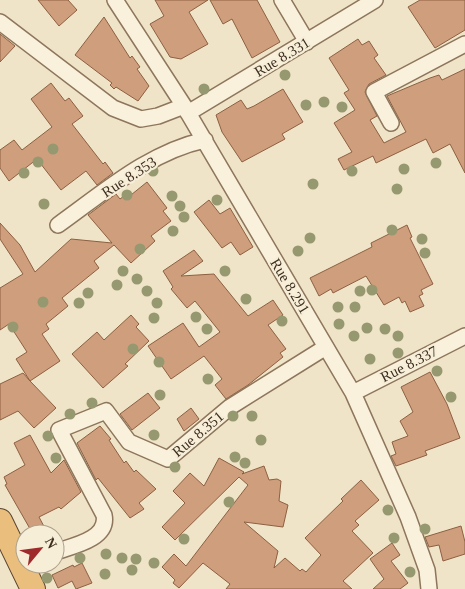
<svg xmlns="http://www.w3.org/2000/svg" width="465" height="589" font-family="'Times New Roman',serif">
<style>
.building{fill:#cf9f7d;stroke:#8d5f41}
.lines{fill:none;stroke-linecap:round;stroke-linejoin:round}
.minor-casing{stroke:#8d765c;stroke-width:18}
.trunk-casing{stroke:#5b4430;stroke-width:26}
.minor{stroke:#faf1dc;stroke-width:15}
.trunk{stroke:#eabe7c;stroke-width:24}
.tree{fill:#96986f}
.labels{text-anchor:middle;stroke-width:4.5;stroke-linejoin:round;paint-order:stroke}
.street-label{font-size:15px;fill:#3d2e20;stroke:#f7eed8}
</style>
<rect width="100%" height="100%" fill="#f0e4c8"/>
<!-- building -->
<path class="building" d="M38,0H68L77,10L59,26Z
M155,0H208L189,12L208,44L181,59L170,57L150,24L164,16Z
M210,0H257L280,42L252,58L232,19L223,24Z
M420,0H465V30L435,48L408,7Z
M104,17L130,58L132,56L140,67L137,69L149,86L138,101L116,87L114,89L110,85L112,83L75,55Z
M0,34L15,46L0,62Z
M358,39L362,45L369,41L378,55L374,58L386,75L369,84L365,92L377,116L370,120L384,143L406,132L387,96L430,78L439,75L442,80L465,69V173L450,144L433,153L426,139L376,163L373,156L344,170L338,159L352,152L334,123L355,110L344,93L349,90L329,58Z
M51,83L65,101L69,98L83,116L72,124L103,164L105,162L113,173L97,185L86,171L61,190L37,159L9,181L0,168V150L14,140L22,150L52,127L31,99Z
M283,89L303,122L282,134L285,139L242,162L222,132L216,115L241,100L247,109L254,106Z
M147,182L167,208L163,211L171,221L151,236L155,241L131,263L114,245L94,261L99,268L62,298L68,306L46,324L49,329L42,334L60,361L30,381L56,408L34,428L18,411L0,420V384L23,373L30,381L16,359L27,352L9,324L0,330V288L23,274L0,239V223L20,245L35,272L71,239L112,243L88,215L116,194L120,199L124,196L126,199Z
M209,200L220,214L230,208L253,247L240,255L231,242L222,248L194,212Z
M407,225L412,237L410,238L433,284L421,290L423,294L419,296L424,306L410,312L405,301L402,303L399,297L384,305L366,276L333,293L331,289L319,296L310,278L372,247L371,243Z
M194,250L203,261L181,276L214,274L248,316L273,300L283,315L268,325L286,349L280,353L283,357L248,385L226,399L215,385L222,379L204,356L171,379L148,346L183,323L199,347L220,332L195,301L187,308L171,289L173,287L163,271Z
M131,315L139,324L136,327L149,341L125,364L128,366L103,388L72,354L97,332L104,340Z
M430,372L447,404L460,438L425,451L427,455L396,466L391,456L396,454L392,442L408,436L400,421L413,412L401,387Z
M148,393L160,408L132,430L120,414Z
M191,408L199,419L184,431L177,419Z
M100,426L111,439L109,440L124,463L126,461L134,472L136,470L156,489L139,503L144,509L130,518L98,478L96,480L77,443Z
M30,435L51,473L64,460L81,492L61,509L59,507L39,517L48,534H33L5,485L7,484L4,477L25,465L14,443Z
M219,458L244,472L242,474L264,466L269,480L277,479L281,481L279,501L288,505L283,527L244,522L278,551L274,568L285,558L300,571L302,569L306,572L321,555L305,538L343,501L341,499L361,480L379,500L355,521L359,525L352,531L373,553L343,581L352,589H226L230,584L203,563L179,588L173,583L175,580L162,567L174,554L186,566L248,485L239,477L175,540L162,527L185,503L173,491L190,473L204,486Z
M461,526L465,542V554L443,561L439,545L429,547L425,537Z
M392,543L400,555L391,561L408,583L400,589H373L384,579L370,559Z
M82,563L92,583L76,589L72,581L58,588L52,575L73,565L74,567Z"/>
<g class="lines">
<defs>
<path id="minor" d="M115,0L184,106L353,393L408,517L427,570L429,589
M282,0L307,42
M0,22L113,108L141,119L158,116L184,106
M188,113L375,0
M391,123L374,92L465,44
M58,225C103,193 149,152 205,140
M353,393L465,336
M55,552C73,546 109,539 104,515L59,430L106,411L129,442L168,459L230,407L326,347"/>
<path id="trunk" d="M0,521L33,589"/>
</defs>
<!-- minor casing -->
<use href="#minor" class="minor-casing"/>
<!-- trunk casing -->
<use href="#trunk" class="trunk-casing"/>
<!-- minor -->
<use href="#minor" class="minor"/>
<!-- trunk -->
<use href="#trunk" class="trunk"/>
</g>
<!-- trees -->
<g class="tree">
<circle cx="285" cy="75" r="5.5"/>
<circle cx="204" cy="89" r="5.5"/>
<circle cx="324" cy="102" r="5.5"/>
<circle cx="306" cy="105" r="5.5"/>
<circle cx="342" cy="107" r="5.5"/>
<circle cx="53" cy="149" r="5.5"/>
<circle cx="38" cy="162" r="5.5"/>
<circle cx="436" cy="163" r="5.5"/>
<circle cx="404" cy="169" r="5.5"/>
<circle cx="153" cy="171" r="5.5"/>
<circle cx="352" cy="171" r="5.5"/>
<circle cx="24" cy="173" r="5.5"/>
<circle cx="313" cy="184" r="5.5"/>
<circle cx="397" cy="189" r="5.5"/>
<circle cx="127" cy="195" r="5.5"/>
<circle cx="172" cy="196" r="5.5"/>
<circle cx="217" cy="200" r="5.5"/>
<circle cx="44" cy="204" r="5.5"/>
<circle cx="180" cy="206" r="5.5"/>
<circle cx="184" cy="217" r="5.5"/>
<circle cx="392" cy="230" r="5.5"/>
<circle cx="173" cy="231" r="5.5"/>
<circle cx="310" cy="238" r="5.5"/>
<circle cx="422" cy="239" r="5.5"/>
<circle cx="140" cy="249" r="5.5"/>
<circle cx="298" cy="251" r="5.5"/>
<circle cx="425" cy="253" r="5.5"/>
<circle cx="123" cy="271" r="5.5"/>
<circle cx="225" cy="271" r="5.5"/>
<circle cx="137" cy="279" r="5.5"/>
<circle cx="117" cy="285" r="5.5"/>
<circle cx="372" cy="290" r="5.5"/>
<circle cx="147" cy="291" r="5.5"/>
<circle cx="360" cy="291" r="5.5"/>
<circle cx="88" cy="293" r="5.5"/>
<circle cx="246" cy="299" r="5.5"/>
<circle cx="43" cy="302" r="5.5"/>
<circle cx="79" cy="303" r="5.5"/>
<circle cx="157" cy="303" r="5.5"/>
<circle cx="338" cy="307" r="5.5"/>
<circle cx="355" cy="307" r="5.5"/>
<circle cx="196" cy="317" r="5.5"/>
<circle cx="154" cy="318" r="5.5"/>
<circle cx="282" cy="321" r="5.5"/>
<circle cx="339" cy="324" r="5.5"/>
<circle cx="13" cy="327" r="5.5"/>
<circle cx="367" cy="328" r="5.5"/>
<circle cx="207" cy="329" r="5.5"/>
<circle cx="385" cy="329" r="5.5"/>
<circle cx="354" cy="336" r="5.5"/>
<circle cx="398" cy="336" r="5.5"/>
<circle cx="133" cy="349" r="5.5"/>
<circle cx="398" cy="353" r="5.5"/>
<circle cx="370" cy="359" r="5.5"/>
<circle cx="159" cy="362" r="5.5"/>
<circle cx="437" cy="371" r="5.5"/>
<circle cx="208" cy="379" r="5.5"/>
<circle cx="160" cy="395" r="5.5"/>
<circle cx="451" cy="397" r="5.5"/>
<circle cx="92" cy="403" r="5.5"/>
<circle cx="70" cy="414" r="5.5"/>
<circle cx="233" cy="416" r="5.5"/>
<circle cx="252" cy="416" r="5.5"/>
<circle cx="154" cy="435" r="5.5"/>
<circle cx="48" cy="436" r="5.5"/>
<circle cx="261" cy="440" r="5.5"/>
<circle cx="235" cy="457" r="5.5"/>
<circle cx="56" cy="458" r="5.5"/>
<circle cx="245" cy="463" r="5.5"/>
<circle cx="175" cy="467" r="5.5"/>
<circle cx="229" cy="502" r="5.5"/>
<circle cx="388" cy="510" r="5.5"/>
<circle cx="425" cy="529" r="5.5"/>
<circle cx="394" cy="538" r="5.5"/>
<circle cx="184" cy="539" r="5.5"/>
<circle cx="106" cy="554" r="5.5"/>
<circle cx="80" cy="558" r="5.5"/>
<circle cx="122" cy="558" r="5.5"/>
<circle cx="136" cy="559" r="5.5"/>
<circle cx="154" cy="563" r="5.5"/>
<circle cx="132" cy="570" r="5.5"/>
<circle cx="410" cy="572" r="5.5"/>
<circle cx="105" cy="574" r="5.5"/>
<circle cx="47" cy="578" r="5.5"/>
</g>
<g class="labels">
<!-- street labels -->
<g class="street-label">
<text transform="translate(282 57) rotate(-31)" y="5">Rue 8.331</text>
<text transform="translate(129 177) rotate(-33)" y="5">Rue 8.353</text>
<text transform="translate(290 286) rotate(59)" y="5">Rue 8.291</text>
<text transform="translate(409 364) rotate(-27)" y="5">Rue 8.337</text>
<text transform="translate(198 434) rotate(-40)" y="5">Rue 8.351</text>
</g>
</g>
<!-- north arrow -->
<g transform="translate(40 549) rotate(61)"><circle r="24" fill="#f7eed8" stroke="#ada18e"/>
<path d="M0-4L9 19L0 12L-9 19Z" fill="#9e2a2b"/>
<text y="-8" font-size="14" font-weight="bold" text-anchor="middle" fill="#3d2e20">N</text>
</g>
</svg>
